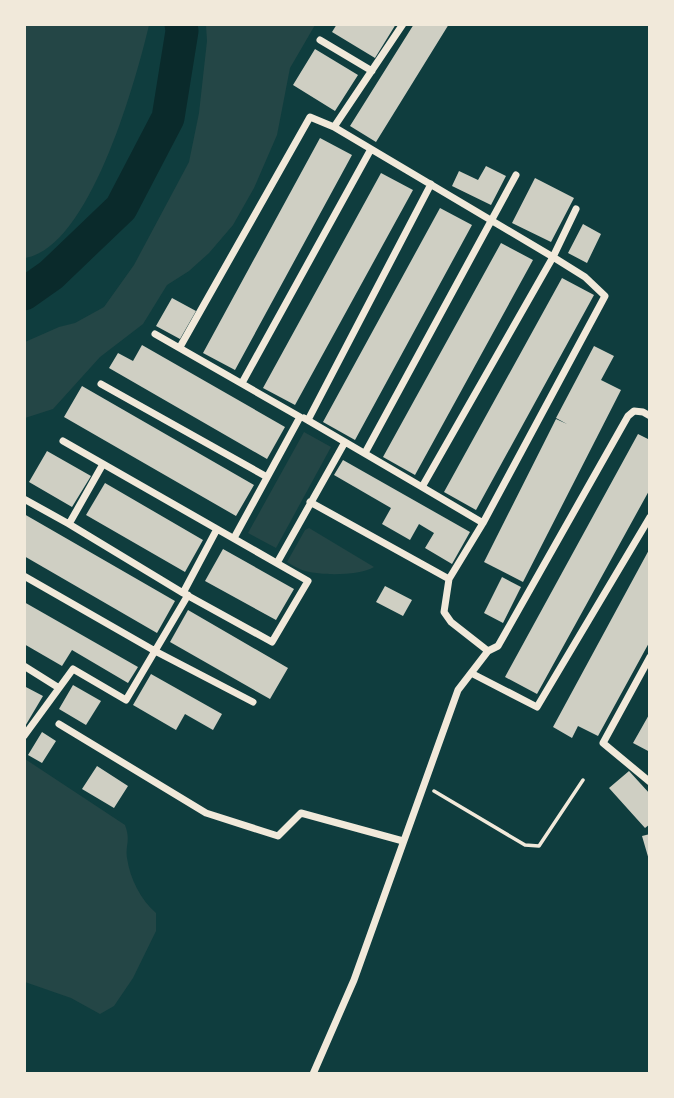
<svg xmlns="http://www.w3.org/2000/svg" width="674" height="1098" font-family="'Varela Round',sans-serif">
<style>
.green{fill:#244646}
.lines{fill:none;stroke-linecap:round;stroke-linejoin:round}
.river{stroke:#0a2a2b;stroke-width:33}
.building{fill:#cfcfc3}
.path{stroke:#f1e9da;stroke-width:3.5}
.minor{stroke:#f1e9da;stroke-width:7}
</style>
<rect width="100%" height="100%" fill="#0f3d3e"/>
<!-- green -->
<path class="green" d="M25,24L149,25C136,80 90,248 25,258Z
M206,25H315L290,68L277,135L254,188L233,225L209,253L189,271L167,285L143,324L100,357L53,409L25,418V342L59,327L75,323L104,307L134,265L189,162L199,113L207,41Z
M304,432L331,447L276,548L248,533Z
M309,528L374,567C359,576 319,576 302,570C297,568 292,565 287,562L305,530Z
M25,759L125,825C131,841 125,845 127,858C130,879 141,900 156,913V931L133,978L114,1006L100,1014L71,998L25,982Z"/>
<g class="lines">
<!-- river -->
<path class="river" d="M24,294L51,275L121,208L168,118L182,31L181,24"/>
</g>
<!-- building -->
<path class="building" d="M337,24H396L375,58L332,32Z
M414,24H449L376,142L350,126Z
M315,49L358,75L335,111L293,85Z
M320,138L352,155L235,370L203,353Z
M486,166L506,176L491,205L452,186L459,171L478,180Z
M381,173L413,190L295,405L263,388Z
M535,178L574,198L551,242L512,223Z
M440,208L472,225L355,440L323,422Z
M583,224L601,234L587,263L568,253Z
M501,243L533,260L415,475L383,457Z
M562,278L594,295L476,510L444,492Z
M172,298L196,311L180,339L156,326Z
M142,345L285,427L267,459L109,368L118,353L133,361Z
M594,346L614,356L601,380L621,390L523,582L484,562L556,419L567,424L556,418Z
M82,386L254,485L236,516L64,417Z
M638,434L650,440V489L537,694L505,677Z
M47,451L91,476L72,507L29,482Z
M343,460L470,532L452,564L425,548L434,533L419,524L410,540L382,524L391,508L334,475Z
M105,483L203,540L185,572L86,515Z
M24,514L175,601L157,633L24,556Z
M650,548V641L598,736L578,726L572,738L553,727Z
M223,549L294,589L276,620L205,581Z
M502,577L521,587L503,623L484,613Z
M385,586L412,600L403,616L376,602Z
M24,602L138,667L128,683L72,650L62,666L24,644Z
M188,610L288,668L270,699L170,642Z
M151,674L222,714L213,730L185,714L176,730L133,705Z
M73,685L101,701L86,725L59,709Z
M24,686L43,696L24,728Z
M650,713V752L633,743Z
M42,732L56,741L42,763L28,755Z
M97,766L128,786L114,808L82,789Z
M629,771L650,794V824L645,828L609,788Z
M650,834V859L649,860L642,836Z"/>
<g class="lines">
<!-- path -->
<path class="path" d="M434,791L525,845L539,846L583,780"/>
<!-- minor -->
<path class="minor" d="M403,24L334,127L553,257L422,487L483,523
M320,40L372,71
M155,334L300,417L234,538
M180,347L310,117L334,127
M242,383L371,149
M101,384L267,477
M304,418L422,487
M308,420L431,184
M63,441L308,581L272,642L183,593L69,524
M365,453L516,175
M24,499L69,524L103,464
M310,502L449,579
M277,563L345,442
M24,576L155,651L253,702
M183,593L217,529
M488,651L451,622L444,612L449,579L483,523L605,296L585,277L553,257L576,209
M650,657L603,743L650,782
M24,666L59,688
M471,673L537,707L650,517
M59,724L206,813L278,836L301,813L403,841
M24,736L73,669L126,700L188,595
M313,1074L354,980L458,690L488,651L498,646L628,416L634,411L643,412L650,416"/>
</g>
<!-- border -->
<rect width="674" height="1098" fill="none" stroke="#f1e9da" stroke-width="52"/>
</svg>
